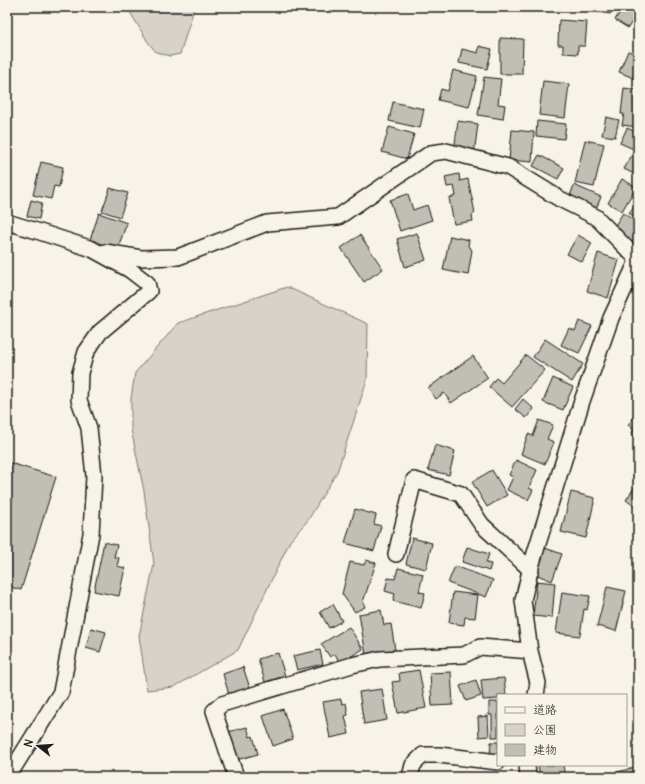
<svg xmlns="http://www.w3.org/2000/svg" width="645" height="784" font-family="Delius,'Klee One',sans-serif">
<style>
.green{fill:#d7d3cb;stroke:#7a7874}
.building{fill:#c0beb5;stroke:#1c1c1c}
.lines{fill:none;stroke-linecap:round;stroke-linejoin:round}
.minor-casing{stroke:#1c1c1c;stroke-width:18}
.minor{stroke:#f7f3e8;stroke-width:15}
</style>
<rect width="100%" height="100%" fill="#f7f3e8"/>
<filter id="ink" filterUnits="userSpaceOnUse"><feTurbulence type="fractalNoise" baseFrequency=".025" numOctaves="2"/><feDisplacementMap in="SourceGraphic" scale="8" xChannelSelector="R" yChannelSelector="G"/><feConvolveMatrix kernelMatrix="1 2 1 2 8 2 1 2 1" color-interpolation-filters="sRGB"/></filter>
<g filter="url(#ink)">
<!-- green -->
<path class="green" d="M127,7H194L193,12L180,54L170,56L156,52L148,42Z
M287,287L368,324L367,380L337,472L308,520L290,541L238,650L174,687L147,690L139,636L154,564L144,491L131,429V398L135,373L178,323Z"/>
<!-- building -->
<path class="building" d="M593,7H612L610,14L593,11Z
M623,7H638V12L628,28L615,20Z
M559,20L587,22L585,46H578V54L563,53V45H558Z
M500,38L523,39L522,74H500Z
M479,46L492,49L487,69L459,63L462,49L478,53Z
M628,51L638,55V80L619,72Z
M453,70L477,76L469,107L438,100L441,89L448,91Z
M484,77L501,79L498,104L505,105L503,119L478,115Z
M543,81L569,84L565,118L539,115Z
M624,88L638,90V127L622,125L624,114H621Z
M393,102L424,109L420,128L389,121Z
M606,117L619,120L615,137L602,135Z
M458,121L478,124L474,154L454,151Z
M537,121L566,124L564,139L536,136Z
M389,127L414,134L407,159L382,152Z
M627,128L638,133V151L620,143Z
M512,130L534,132L532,162L509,160Z
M585,140L604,144L594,187L575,183Z
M633,153L638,156V176L624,169Z
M539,155L564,168L558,179L533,166Z
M41,162L63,167L59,187L54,186L51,199L33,195Z
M459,174L460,181L468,179L475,213L472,215L473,221L454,224L449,198L456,196L454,186L447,187L445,177Z
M622,179L636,187L622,211L608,203Z
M574,185L601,197L595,211L569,199Z
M110,188L128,193L120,217L102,211Z
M408,194L413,210L427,205L432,220L400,231L390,200Z
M31,200L42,203L39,219L27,216Z
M638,200V219L629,213Z
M99,213L127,223L117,250L90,240Z
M623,213L638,223V235L633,244L612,230Z
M417,233L426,260L405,267L397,239Z
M360,235L383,269L364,282L341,248Z
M578,235L592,243L582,262L567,254Z
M450,236L469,240L468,246L472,250L468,275L443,270Z
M598,253L619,260L608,298L587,291Z
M579,321L592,326L579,353L561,345L569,328L575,331Z
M545,339L583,364L572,382L533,357Z
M526,355L545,370L512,407L489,387L496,378L502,383Z
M473,356L488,378L451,403L444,393L436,399L428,388Z
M553,378L573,387L563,410L543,402Z
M523,399L534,409L526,418L515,409Z
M635,415L638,417V438L631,434L634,430L628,425Z
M539,420L553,425L547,439L554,442L545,464L521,454L528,434L533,436Z
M435,445L455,451L449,475L428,470Z
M516,460L537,470L529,488L533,490L528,500L507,490L513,477L509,475Z
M7,462L56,477L21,590L7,586Z
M492,470L507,495L487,507L472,482Z
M638,482V509L626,500Z
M571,492L595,498L586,538L561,532Z
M355,509L376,515L374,524L381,526L374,551L345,543Z
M412,538L432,543L426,569L406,564Z
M104,542L117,545L114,557L119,558L117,566L125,568L119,596L94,591Z
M467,547L489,554L486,563L491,564L489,571L462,562Z
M545,548L562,554L552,581L535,574Z
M366,560L376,563L363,602L365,607L355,612L342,594L350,562L364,565Z
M455,566L493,580L486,597L448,583Z
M398,568L423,574L419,592L425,593L421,608L393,601L395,594L385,591L388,578L395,579Z
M537,581L555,583L552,618L533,616Z
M607,587L626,591L616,631L597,626Z
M453,592L478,595L475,618L465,617L464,625L449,623Z
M562,592L590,596L587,610L584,609L580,636L556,633Z
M333,604L342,621L329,628L320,612Z
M381,610L384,625L391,624L395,650L366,655L359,614Z
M349,627L363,649L340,663L335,654L330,657L321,644Z
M91,628L106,632L100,652L86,648Z
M320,650L323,664L297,670L293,656Z
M278,653L285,676L265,682L258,659Z
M243,667L250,688L229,695L223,674Z
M419,670L426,708L398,713L392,682L400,681L399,673Z
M451,672L453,705L432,706L430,673Z
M504,678L506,695H498V699L483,700L481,680Z
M476,680L481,696L466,701L460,686Z
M382,689L387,720L364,724L359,692Z
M341,699L342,704L346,703L348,715L345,716L349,734L330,738L323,702Z
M489,702H498V737H492V715H489Z
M283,709L293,739L273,746L263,716Z
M488,716L489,736L479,737L478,717Z
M247,727L250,737L253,736L258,754L236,760L228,732Z
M491,742H498V756L490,755Z
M538,765H563L565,777H540Z
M638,766V777H616L615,773Z
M373,773L394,774V777H373Z"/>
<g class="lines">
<defs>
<path id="minor" d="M7,222L40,232L92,249L130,270L147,283L149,291L100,332L86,352L80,373L79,400L89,428L94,476L91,534L61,692L14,767L10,777
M105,252L141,258L178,257L267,223L338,217L431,153L446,151L508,167L560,199L596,217L638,260
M396,554L414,480L461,494L482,525L531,570
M536,695L538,683L530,651L523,600L532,563L582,401L611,318L638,259
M527,765L528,777
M236,777L214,711L222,704L352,665L380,659L464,655L480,647L530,651
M410,777L413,765L423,755H439L498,762"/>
</defs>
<!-- minor casing -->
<use href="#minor" class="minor-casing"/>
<!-- minor -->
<use href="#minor" class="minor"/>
</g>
</g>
<!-- margin -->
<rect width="645" height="784" fill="none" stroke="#f7f3e8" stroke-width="24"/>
<rect x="12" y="12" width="621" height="760" fill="none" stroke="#1c1c1c" stroke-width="1.5" filter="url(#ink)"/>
<!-- legend -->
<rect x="497" y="694" width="130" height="72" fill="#f7f3e8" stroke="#9f9d96"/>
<rect x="505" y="707" width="20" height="6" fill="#f7f3e8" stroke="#9f9d96"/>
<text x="533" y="714" font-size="12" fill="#1c1c1c">道路</text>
<rect x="505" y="724" width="20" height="12" fill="#d7d3cb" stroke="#9f9d96"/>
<text x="533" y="734" font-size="12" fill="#1c1c1c">公園</text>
<rect x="505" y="744" width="20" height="12" fill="#c0beb5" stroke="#9f9d96"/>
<text x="533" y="754" font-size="12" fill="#1c1c1c">建物</text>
<!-- north arrow -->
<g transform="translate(38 746) rotate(287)" stroke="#f7f3e8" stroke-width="3" paint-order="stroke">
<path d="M0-3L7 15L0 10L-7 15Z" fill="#1c1c1c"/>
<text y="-6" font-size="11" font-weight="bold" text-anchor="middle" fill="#1c1c1c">N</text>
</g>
</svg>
